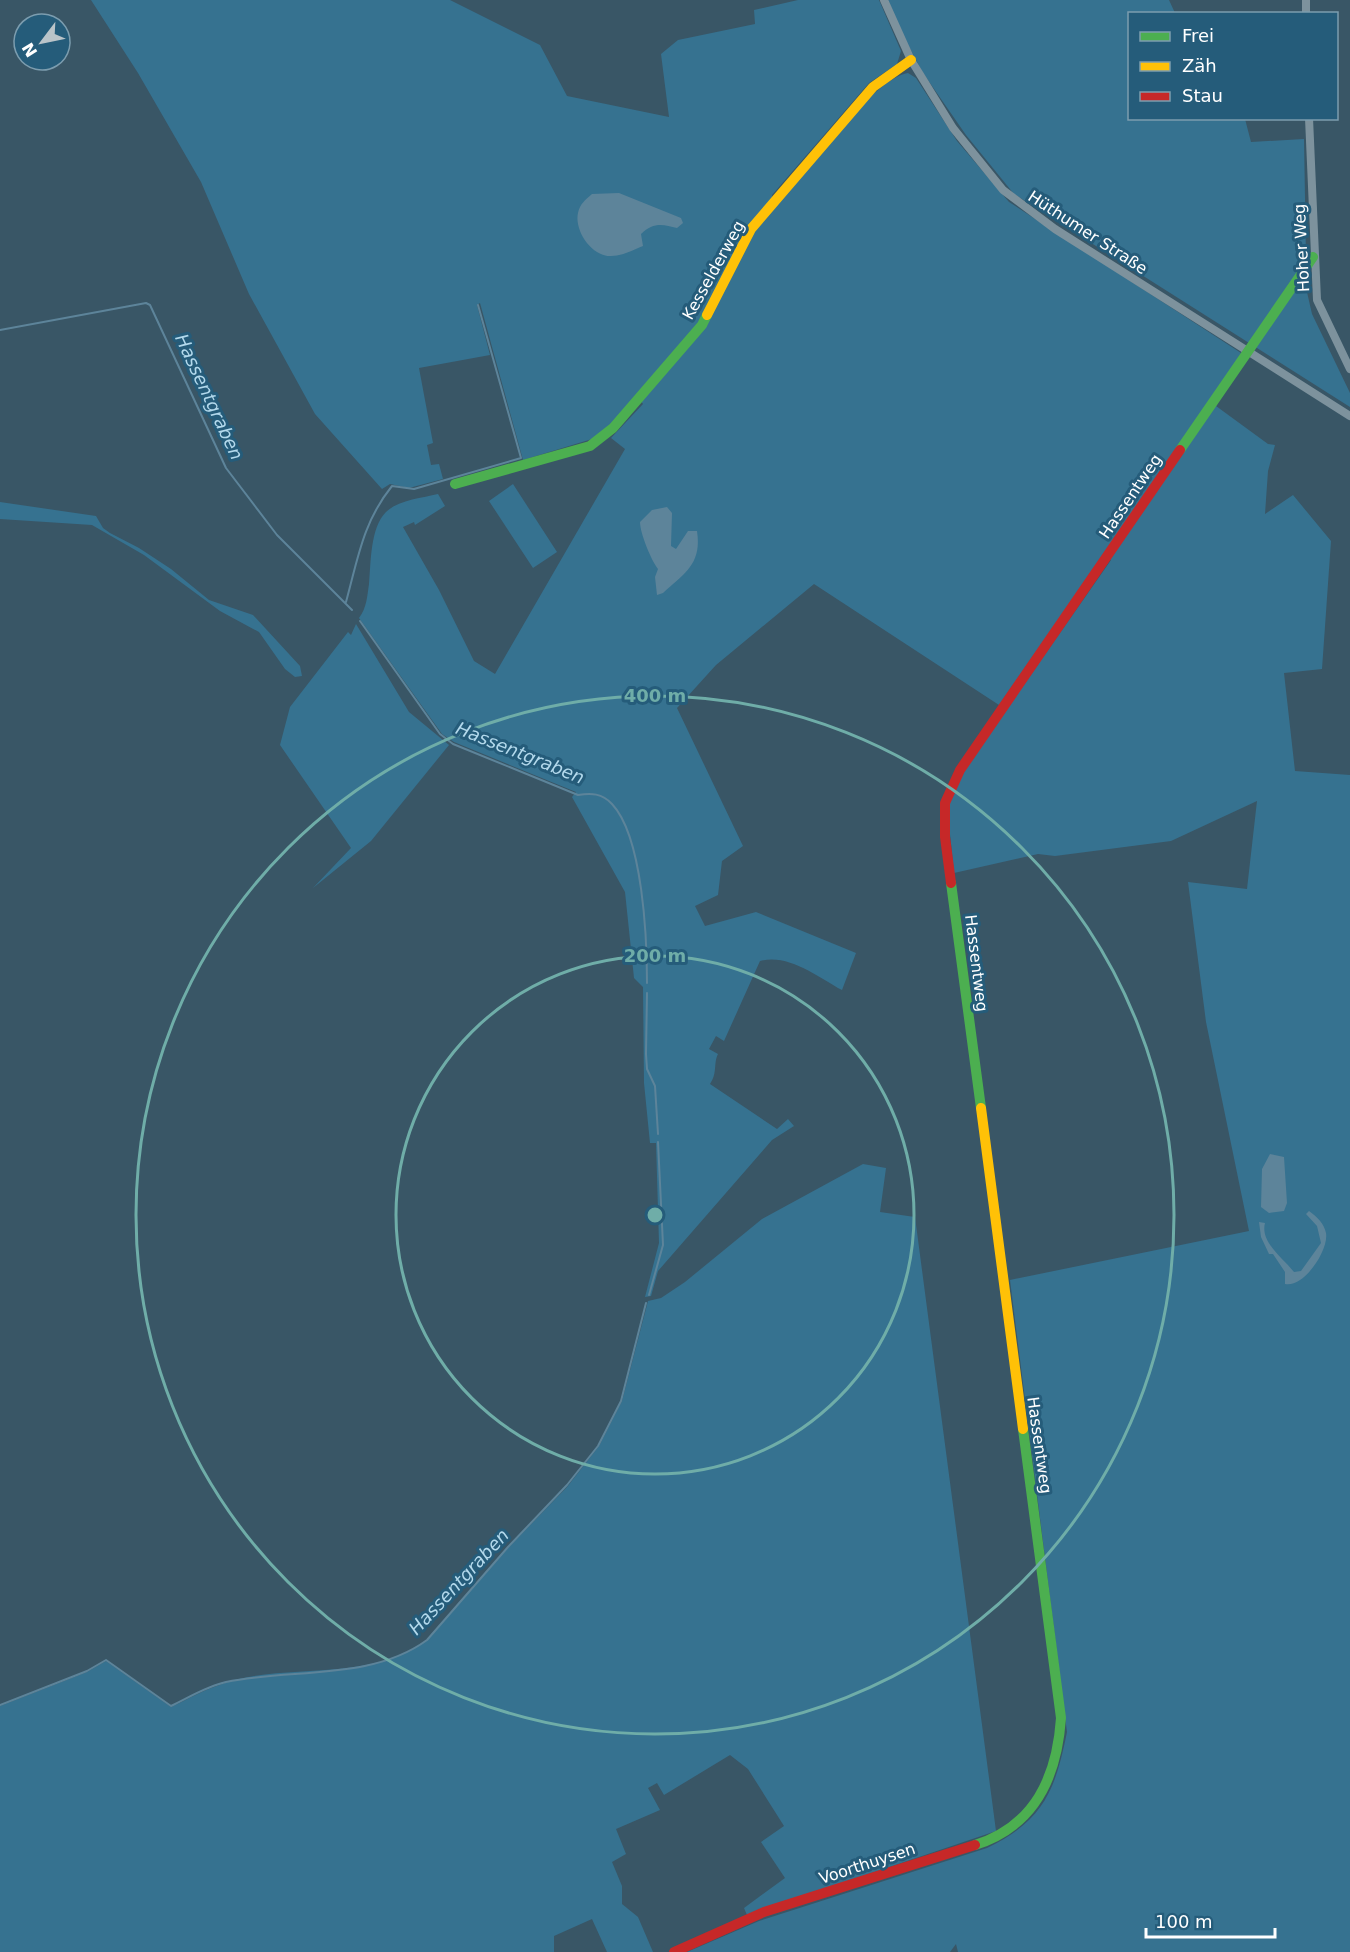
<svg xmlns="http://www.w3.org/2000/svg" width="1350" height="1952" font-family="'DejaVu Sans',sans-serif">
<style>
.green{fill:#367290}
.water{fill:#5d849a}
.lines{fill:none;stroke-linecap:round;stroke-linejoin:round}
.stream{stroke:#5d849a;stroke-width:2}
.street{stroke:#7d929d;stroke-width:8}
.fast{stroke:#4caf50;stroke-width:10}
.slow{stroke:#ffc107;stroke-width:10}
.jam{stroke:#c62828;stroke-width:10}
.ring{fill:none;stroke:#6fada8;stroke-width:3}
.labels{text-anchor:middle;stroke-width:6;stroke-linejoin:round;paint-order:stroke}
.street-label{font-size:16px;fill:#fff;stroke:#255c7a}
.water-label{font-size:18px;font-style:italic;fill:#b3d9ec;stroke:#255c7a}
.centre{fill:#6fada8;stroke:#255c7a;stroke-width:3}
.ring-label{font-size:18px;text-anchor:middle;font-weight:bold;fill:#6fada8;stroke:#255c7a;stroke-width:6;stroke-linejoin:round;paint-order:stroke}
</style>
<rect width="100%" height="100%" fill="#395666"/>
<!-- green -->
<path class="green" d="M91,0H450L540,45L567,96L669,117L661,54L678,40L755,24L754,10L798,0H879L901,51L897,64L869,83L772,195L774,206C800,176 873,78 908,73L916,78L957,141L1009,202L1241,353L1216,406L1268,444L1275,445L1268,471L1265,514L1293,495L1331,541L1322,669L1284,673L1295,771L1350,775V1952H958L956,1944L950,1952H687L759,1921L987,1848C1044,1820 1055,1791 1067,1732L1010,1280L1249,1231L1206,1022L1188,882L1247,889L1257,801L1171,841L1055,856L1038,854L954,873L947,805L962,773L1111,560L1104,554L999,705L814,584L716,665L677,708L743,846L722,861L718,895L695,906L705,926L756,912L856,953L842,990C818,977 788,953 760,961L724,1041L716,1036L709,1049L718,1054C713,1064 718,1072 710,1084L777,1129L788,1119L794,1126L772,1140L658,1271L651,1296L645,1297L659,1243L656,1143H650L644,1083L643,987L634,978L625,892L572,797L576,792L454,742L442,734L359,618C367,607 367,597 369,584C371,563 370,528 386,512C398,500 422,498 438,494L445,506L415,525L414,522L403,527L439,590L474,661L495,674L625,449L611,438L643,404L638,397L612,426L592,439L523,460L480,303L477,305L490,355L419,368L433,443L427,445L431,465L439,464L443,479L409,488L390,484L382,489L315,414L249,294L201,182L138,73Z
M888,0H1169L1175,13L1130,14V118L1245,119L1251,142L1304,139L1306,257L1304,279L1312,314L1350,393V407L1014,194L966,135L923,73L901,32Z
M513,484L557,552L533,568L489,501Z
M0,502L96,516L103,528L110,533L139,548L171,569L209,600L253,615L300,666L302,676L295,677L285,669L259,632L220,611L144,555L92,525L0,519Z
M356,624L409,712L449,745L371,841L313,888L351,848L280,745L290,707L348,632L351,635Z
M863,1164L886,1168L880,1212L915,1217L996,1831L747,1915L744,1908L785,1878L761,1842L784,1826L748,1769L730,1755L664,1795L657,1783L648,1788L660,1810L616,1829L626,1854L612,1862L622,1886V1904L638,1917L653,1952H607L592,1919L554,1936V1952H0V1706L87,1672L106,1661L171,1707C188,1699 204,1690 222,1684C288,1661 367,1684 427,1640L508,1548L567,1487L599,1446L622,1401L648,1301L661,1298L685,1282L762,1219Z"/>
<!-- water -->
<path class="water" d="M619,193L681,218L683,223L677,228C663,224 653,222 641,234L643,246C633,250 622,256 611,256C592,257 574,231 578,213C580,204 585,200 592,194Z
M667,507L672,513L671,546L676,549L688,531H697C702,564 685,573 663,593L657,595L655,577L658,569C651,560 640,533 640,522L652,510Z
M1270,1154L1284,1157L1287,1203L1284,1211L1269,1213L1261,1207L1262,1169Z
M1309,1211C1317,1217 1324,1223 1326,1233C1329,1250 1304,1288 1285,1284V1272L1273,1254H1269L1261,1237L1259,1222L1265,1223C1260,1242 1282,1257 1294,1272L1301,1271L1321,1243L1317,1226L1306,1214Z"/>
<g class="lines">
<!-- stream -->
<path class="stream" d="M0,330L146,303L150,305L226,468L277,535L352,610
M346,602C358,558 363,522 392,486L414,489L521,458L478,305
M360,621L440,734L453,744L578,795C591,793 602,793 612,804C643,837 647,939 647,983
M647,993L646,1054L647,1069L655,1086L658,1134
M649,1295L663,1245L658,1142
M0,1705L87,1671L106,1660L171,1706C188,1698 207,1686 226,1682C291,1668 371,1681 427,1640L508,1547L567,1485L598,1446L621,1401L646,1303"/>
<!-- street -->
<path class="street" d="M884,0L911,60L953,128L1003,190L1055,229L1350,416
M1306,0V14
M1309,118L1317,300L1350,369"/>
<!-- fast -->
<path class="fast" d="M1180,450L1313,257
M455,484L590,446L613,428L702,325L707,315
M951,883L981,1108
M975,1845C1035,1826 1057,1777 1061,1718L1023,1429"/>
<!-- slow -->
<path class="slow" d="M707,315L751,229L873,87L911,60
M981,1108L1023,1429"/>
<!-- jam -->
<path class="jam" d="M951,883L945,837V803L960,770L1180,450
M674,1952L764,1912L975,1845"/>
</g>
<!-- distance rings -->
<g class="ring">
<circle cx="655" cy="1215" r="259"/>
<circle cx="655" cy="1215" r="519"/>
</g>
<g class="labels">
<!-- street labels -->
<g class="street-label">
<text transform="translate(1088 232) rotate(33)" y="6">Hüthumer Straße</text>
<text transform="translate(1301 248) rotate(-93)" y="6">Hoher Weg</text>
<text transform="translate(713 270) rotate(-61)" y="6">Kesselderweg</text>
<text transform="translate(1130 496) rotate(-56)" y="6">Hassentweg</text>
<text transform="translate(977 963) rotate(83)" y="6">Hassentweg</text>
<text transform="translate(1040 1445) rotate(82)" y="6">Hassentweg</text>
<text transform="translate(867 1863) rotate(-18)" y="6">Voorthuysen</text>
</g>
<!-- water labels -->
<g class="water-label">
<text transform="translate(209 397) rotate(65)" y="6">Hassentgraben</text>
<text transform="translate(520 753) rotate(22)" y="6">Hassentgraben</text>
<text transform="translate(459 1582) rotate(-47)" y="6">Hassentgraben</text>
</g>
</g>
<circle cx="655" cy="1215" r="9" class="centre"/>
<g class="ring-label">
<text x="655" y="702">400 m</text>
<text x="655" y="962">200 m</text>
</g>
<!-- legend -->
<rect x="1128" y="12" width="210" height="108" fill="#255c7a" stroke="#7c9daf" stroke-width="1.5"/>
<rect x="1140" y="32" width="30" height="9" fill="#4caf50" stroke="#7c9daf" stroke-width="1.5"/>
<text x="1182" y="42" font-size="18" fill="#ffffff">Frei</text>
<rect x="1140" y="62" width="30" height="9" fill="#ffc107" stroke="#7c9daf" stroke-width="1.5"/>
<text x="1182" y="72" font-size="18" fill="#ffffff">Zäh</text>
<rect x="1140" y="92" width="30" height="9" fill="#c62828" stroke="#7c9daf" stroke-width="1.5"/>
<text x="1182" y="102" font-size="18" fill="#ffffff">Stau</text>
<!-- north arrow -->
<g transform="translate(42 42) rotate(238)"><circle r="28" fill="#255c7a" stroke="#7c9daf" stroke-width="1.5"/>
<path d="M0-4.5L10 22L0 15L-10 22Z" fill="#bac4c9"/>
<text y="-9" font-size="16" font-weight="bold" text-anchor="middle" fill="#ffffff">N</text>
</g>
<!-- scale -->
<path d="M1146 1928v9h129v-9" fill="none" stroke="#ffffff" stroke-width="3"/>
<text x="1155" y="1928" font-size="18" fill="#ffffff" stroke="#255c7a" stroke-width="4.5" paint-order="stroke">100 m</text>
</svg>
